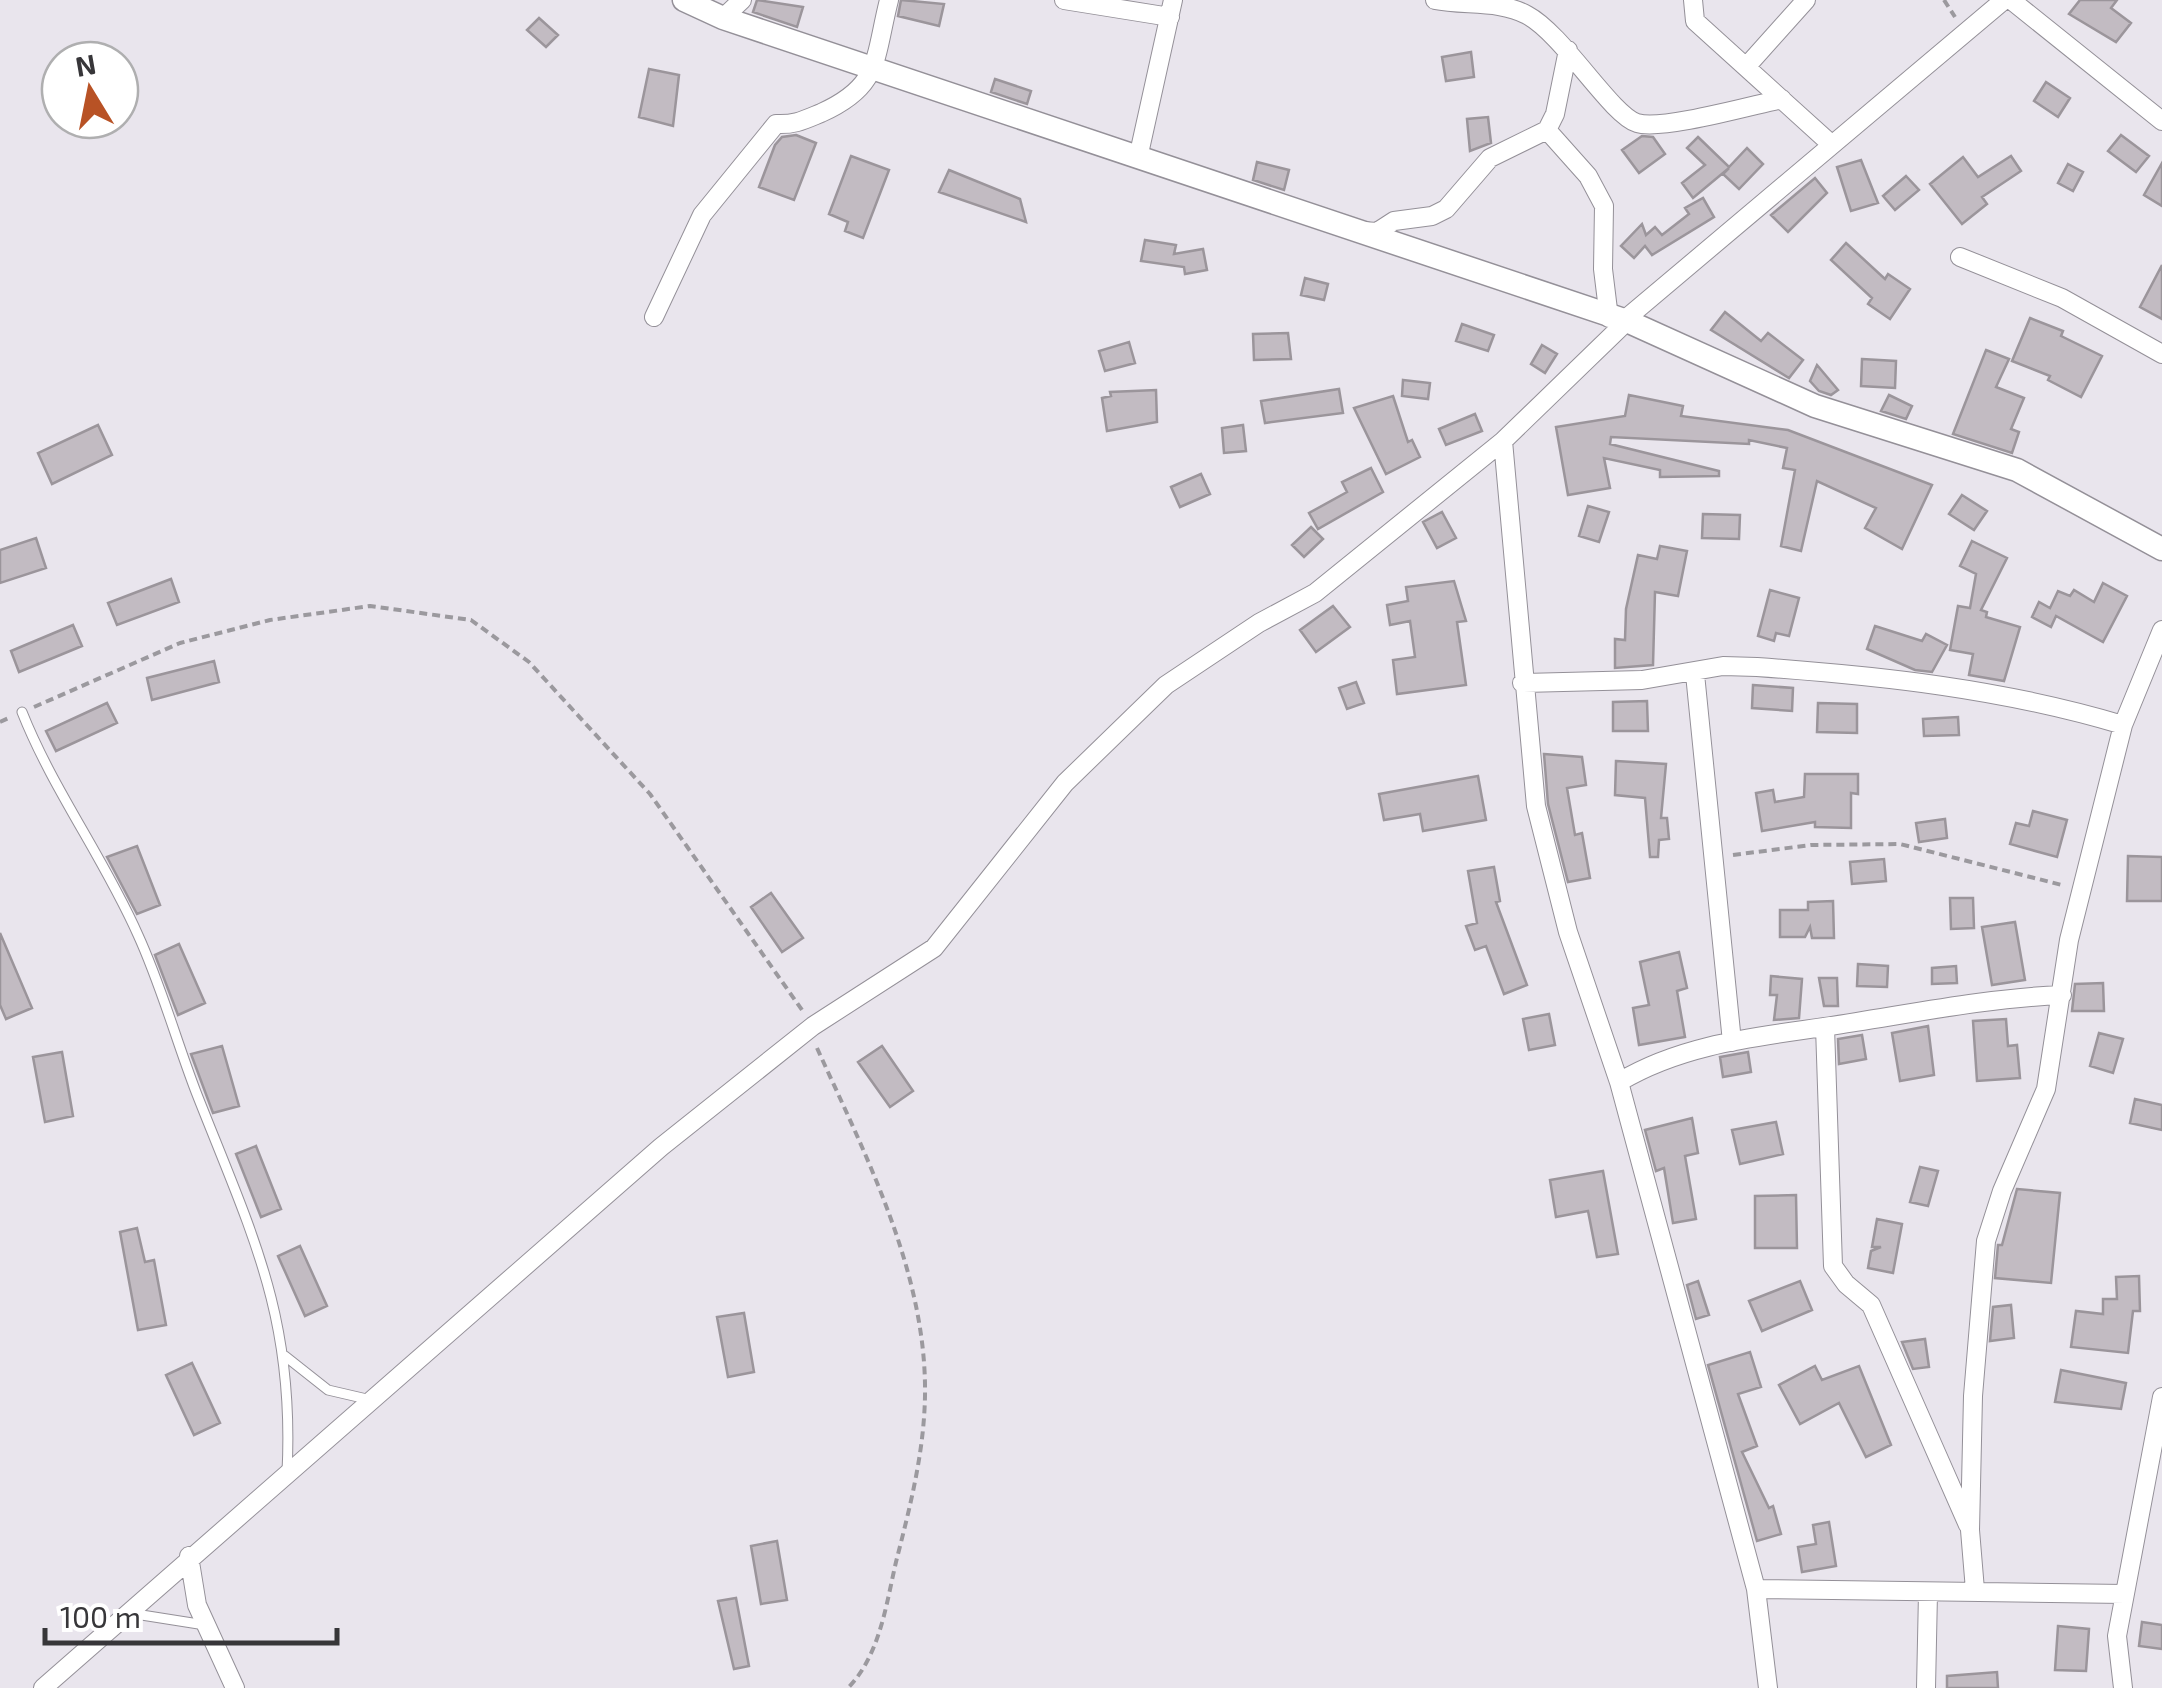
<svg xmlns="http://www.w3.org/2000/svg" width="2162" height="1688" font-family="'Exo 2',sans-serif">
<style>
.building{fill:#c2bbc2;stroke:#9b959b;stroke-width:2.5}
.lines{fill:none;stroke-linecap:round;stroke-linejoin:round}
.service-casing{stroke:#949098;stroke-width:11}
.minor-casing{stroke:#949098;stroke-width:20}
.tertiary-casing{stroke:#949098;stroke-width:25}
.path{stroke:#9b999e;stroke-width:4;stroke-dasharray:8 5;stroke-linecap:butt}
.service{stroke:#fff;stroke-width:9}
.minor{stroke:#fff;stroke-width:18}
.tertiary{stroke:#fff;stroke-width:22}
</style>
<rect width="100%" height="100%" fill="#e9e5ed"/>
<!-- building -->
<path class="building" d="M757,0L803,7L797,27L753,12Z
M901,0L944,4L939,26L898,16Z
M2080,0H2117L2111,8L2131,23L2116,42L2069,14Z
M539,18L558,35L546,47L527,30Z
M1471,52L1474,77L1446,81L1442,57Z
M649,69L679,75L673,126L639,117Z
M995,79L1031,91L1027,104L991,92Z
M2046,82L2070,98L2058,117L2034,101Z
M1488,117L1491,143L1470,151L1467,119Z
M796,135L816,143L794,200L759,187L775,145L782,137Z
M2121,135L2149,156L2136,172L2108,151Z
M1642,136L1653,137L1665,154L1639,173L1622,150Z
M1698,137L1729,167L1747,148L1763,164L1739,189L1723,174L1729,168L1693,198L1682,183L1705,165L1687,148Z
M851,156L889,170L863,238L845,231L848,222L829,214Z
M2011,156L2021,171L1982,197L1987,204L1962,224L1930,184L1963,157L1978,177Z
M1861,160L1878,203L1851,211L1837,167Z
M1257,162L1289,170L1284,190L1253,180Z
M2162,163V206L2144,195Z
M2068,164L2083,172L2073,191L2058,183Z
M949,170L1020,199L1026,222L939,192Z
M1906,176L1919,190L1895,210L1883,196Z
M1815,178L1827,193L1788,232L1771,215Z
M1703,198L1714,217L1652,255L1645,246L1634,258L1621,246L1642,224L1646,235L1655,227L1662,235L1689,214L1685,208Z
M1145,240L1176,245L1174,254L1203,249L1207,270L1185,274L1184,267L1141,261Z
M1846,243L1885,279L1888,274L1910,289L1890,319L1868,304L1872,298L1831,260Z
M2162,265V319L2140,307Z
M1305,278L1328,284L1324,300L1301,295Z
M1725,312L1761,341L1768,333L1803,360L1789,378L1711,330Z
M2030,318L2063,331L2061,336L2102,356L2081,397L2048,380L2050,376L2012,361Z
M1462,324L1494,335L1488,351L1456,341Z
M1288,333L1291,359L1254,360L1253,334Z
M1129,342L1135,363L1105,371L1099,351Z
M1542,345L1557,354L1545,373L1531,364Z
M1986,350L2009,359L1996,387L2024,398L2011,429L2019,432L2012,453L1953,434Z
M1862,359L1896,361L1895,388L1861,386Z
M1817,365L1838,390L1831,395L1819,391L1810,381Z
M1403,380L1430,383L1428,399L1402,396Z
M1339,389L1343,413L1265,423L1261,401Z
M1156,390L1157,422L1107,431L1102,398L1111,396L1110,392Z
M1629,395L1683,406L1681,416L1788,430L1932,485L1902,549L1865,528L1876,508L1817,481L1801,551L1781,546L1795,470L1783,468L1787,448L1749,440V444L1611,437L1610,444L1719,471V476L1660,477V470L1604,458L1610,488L1568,495L1556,427L1625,416Z
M1889,395L1912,406L1906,419L1881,411Z
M1393,396L1408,442L1412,440L1420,457L1386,474L1354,408Z
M1475,414L1482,431L1446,445L1439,429Z
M98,425L112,455L52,484L38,453Z
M1243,425L1246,451L1224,453L1222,428Z
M1371,468L1383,492L1318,529L1309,513L1347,492L1342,482Z
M1201,474L1210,494L1180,507L1171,487Z
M1962,495L1987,511L1974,530L1949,514Z
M1588,506L1609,512L1599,542L1579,536Z
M1442,512L1456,538L1437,548L1423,522Z
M1703,514L1740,515L1739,539L1702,538Z
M1311,527L1323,539L1304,557L1292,545Z
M36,538L46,568L0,583V550Z
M1972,541L2007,558L1981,610L1987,612L1986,617L2020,627L2004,681L1969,675L1973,654L1950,650L1958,606L1970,608L1976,574L1960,566Z
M1660,546L1687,551L1678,596L1655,592L1653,665L1615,668V639L1625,640L1626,609L1638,555L1657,559Z
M171,579L179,602L117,625L108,603Z
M1454,581L1466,621L1457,622L1466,685L1397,694L1393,660L1415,657L1410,621L1390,625L1387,605L1408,601L1406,587Z
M2103,583L2127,596L2103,642L2056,616L2051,627L2032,617L2039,602L2050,608L2058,591L2070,596L2074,590L2094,602Z
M1770,590L1799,598L1789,636L1776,633L1774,641L1758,636Z
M1333,606L1350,627L1316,652L1300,630Z
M73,625L82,646L19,672L11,651Z
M1875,626L1922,641L1926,634L1947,645L1932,672L1915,670L1867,649Z
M214,661L219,682L152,700L147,678Z
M1356,682L1364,703L1347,709L1339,688Z
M1753,685L1793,688L1792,711L1752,708Z
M1647,701L1648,731H1613V702Z
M107,703L117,723L56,751L46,731Z
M1818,703L1857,704V733L1817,732Z
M1958,717L1959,735L1924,736L1923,719Z
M1544,754L1582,757L1586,785L1567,788L1575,835L1582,833L1590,878L1568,882L1548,804Z
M1616,761L1666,764L1661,818H1667L1669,839L1659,840L1658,857H1650L1645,798L1615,795Z
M1805,774H1858V794L1851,793V828L1815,827V822L1762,831L1756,793L1773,790L1775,802L1804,797Z
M1478,776L1486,820L1423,831L1420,814L1384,820L1379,794Z
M2033,811L2067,820L2057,857L2010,844L2016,823L2029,826Z
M1945,819L1947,838L1919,842L1916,823Z
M137,846L160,905L137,914L107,857Z
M2128,856L2162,857V901H2127Z
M1884,859L1886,881L1852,884L1850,862Z
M1494,867L1500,901L1496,902L1527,985L1504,994L1486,946L1475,950L1466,926L1477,923L1468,871Z
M771,893L803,938L782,952L751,907Z
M1950,898H1973L1974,928L1951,929Z
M1833,901L1834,938H1812L1810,927L1805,937H1780V910H1808V902Z
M2015,922L2025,980L1992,985L1982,927Z
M0,933L32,1008L6,1019L0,1005Z
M179,944L205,1003L178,1015L155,955Z
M1679,952L1687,988L1677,991L1685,1037L1639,1045L1633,1008L1649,1005L1640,962Z
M1858,964L1888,966L1887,987L1857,986Z
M1956,966L1957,983L1932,984V968Z
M1771,976L1802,979L1799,1018L1774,1020L1777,995H1770Z
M1819,978H1837L1838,1006H1824Z
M2103,983L2104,1011H2072L2075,984Z
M1549,1014L1555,1045L1529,1050L1523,1019Z
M2006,1019L2008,1046L2017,1045L2020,1078L1977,1081L1973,1021Z
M1928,1026L1934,1075L1900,1081L1892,1033Z
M2099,1033L2123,1039L2113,1073L2090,1066Z
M1862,1035L1866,1059L1839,1064L1838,1039Z
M222,1046L239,1106L213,1113L191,1054Z
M882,1046L913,1091L890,1107L858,1062Z
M62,1052L73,1116L45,1122L33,1057Z
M1748,1052L1751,1072L1723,1077L1720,1057Z
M2135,1099L2162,1105V1130L2130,1123Z
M1692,1118L1698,1153L1685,1156L1696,1219L1673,1223L1664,1168L1656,1171L1645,1130Z
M1776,1122L1783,1154L1740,1164L1732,1130Z
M256,1146L281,1209L261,1217L236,1154Z
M1920,1167L1938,1171L1928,1206L1910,1202Z
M1603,1171L1618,1254L1597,1257L1588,1211L1556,1217L1550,1180Z
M2017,1189L2060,1193L2051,1283L1995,1278L1998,1245H2002Z
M1796,1195L1797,1248H1755V1196Z
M1877,1219L1902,1224L1893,1273L1868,1268L1871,1251L1881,1247H1872Z
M137,1228L145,1262L154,1260L166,1325L138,1330L120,1232Z
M300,1246L327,1306L305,1316L278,1256Z
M2139,1276L2140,1311H2133L2128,1353L2071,1347L2076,1311L2103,1314V1299H2117L2116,1277Z
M1698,1281L1709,1315L1696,1319L1687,1285Z
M1800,1281L1812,1310L1762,1331L1749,1301Z
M2011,1305L2014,1338L1990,1341L1993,1307Z
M744,1313L754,1372L728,1377L717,1317Z
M1925,1339L1929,1367L1913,1369L1902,1342Z
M1750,1352L1761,1387L1738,1394L1757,1446L1742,1452L1769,1508L1773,1506L1781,1534L1757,1541L1708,1365Z
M192,1363L220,1423L194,1435L166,1375Z
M1815,1366L1822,1380L1859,1366L1891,1445L1866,1457L1839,1403L1800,1424L1779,1385Z
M2061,1370L2126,1383L2121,1409L2055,1402Z
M1829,1522L1836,1566L1802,1572L1798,1547L1816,1544L1813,1525Z
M777,1541L787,1600L761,1604L751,1546Z
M736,1598L749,1666L734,1669L718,1601Z
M2142,1622L2162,1625V1649L2139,1646Z
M2058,1626L2089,1629L2086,1671L2055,1670Z
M1997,1672L1998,1688H1947V1676Z"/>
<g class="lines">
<defs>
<path id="service" d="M22,712C53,790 104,858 138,935C161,985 176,1040 196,1092C251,1232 295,1316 287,1472
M285,1356L328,1390L371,1400
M129,1613L205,1625"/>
<path id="minor" d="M1064,0L1170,17
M1435,0C1464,6 1500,0 1527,15C1563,34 1611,115 1637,123C1661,131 1753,105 1782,99
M1693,0L1695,21L1832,145
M2011,0L2162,121
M723,18L742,0
M1746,67L1806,0
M1547,130L1588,176L1604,206L1603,269L1609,318
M1138,158L1173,0
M1363,231L1377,232L1394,221L1432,216L1446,209L1490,158L1547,130L1555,114L1568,50
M1960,257L2062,298L2162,354
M654,317L702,215L776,124C795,125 804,120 821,113C881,86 874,59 889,0
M1622,322L2004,0
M1503,441L1536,806L1568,932L1619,1082L1756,1589L1768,1688
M1695,674L1732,1042
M1522,683L1642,680L1723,666L1757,667C1882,676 2003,689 2123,725L2162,630
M1825,1027L1833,1266L1846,1284L1871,1305L1968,1525
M1619,1082C1691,1039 1774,1036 1856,1022C1925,1011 1992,998 2062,995
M189,1556L197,1605L235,1688
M1756,1589L2125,1594
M1975,1590L1970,1530L1973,1396L1986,1241L2002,1191L2046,1089L2069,940L2123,725
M43,1688L661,1147L813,1026L934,948L1065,783L1166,685L1259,623L1315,593L1503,441L1627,321
M1926,1688L1928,1593
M2123,1688L2117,1636L2162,1397"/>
<path id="tertiary" d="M684,0L723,18L1627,321L1815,406L2017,470L2162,549"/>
</defs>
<!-- service casing -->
<use href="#service" class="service-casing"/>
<!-- minor casing -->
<use href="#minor" class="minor-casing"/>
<!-- tertiary casing -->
<use href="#tertiary" class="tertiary-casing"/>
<!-- path -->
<path class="path" d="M1944,0L1955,17
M34,707L180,643L270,620L370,606L471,620L529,662L650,794L802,1010
M0,722L11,717
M1733,855L1811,845L1900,844L2062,885
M817,1048C866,1156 927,1274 925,1396C924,1453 910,1507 896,1562C886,1605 880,1655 848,1688"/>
<!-- service -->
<use href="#service" class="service"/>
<!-- minor -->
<use href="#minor" class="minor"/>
<!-- tertiary -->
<use href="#tertiary" class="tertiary"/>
</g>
<!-- north arrow -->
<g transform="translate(90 90) rotate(350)"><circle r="48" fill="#ffffff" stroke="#afafb0" stroke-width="2.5"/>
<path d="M0-8L18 38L0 25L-18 38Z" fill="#b85225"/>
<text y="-15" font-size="28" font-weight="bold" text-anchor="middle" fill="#373639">N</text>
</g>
<!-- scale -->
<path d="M45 1628v15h292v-15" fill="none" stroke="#373639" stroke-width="5"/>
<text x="60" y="1628" font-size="30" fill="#373639" stroke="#ffffff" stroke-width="8" paint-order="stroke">100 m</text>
</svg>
